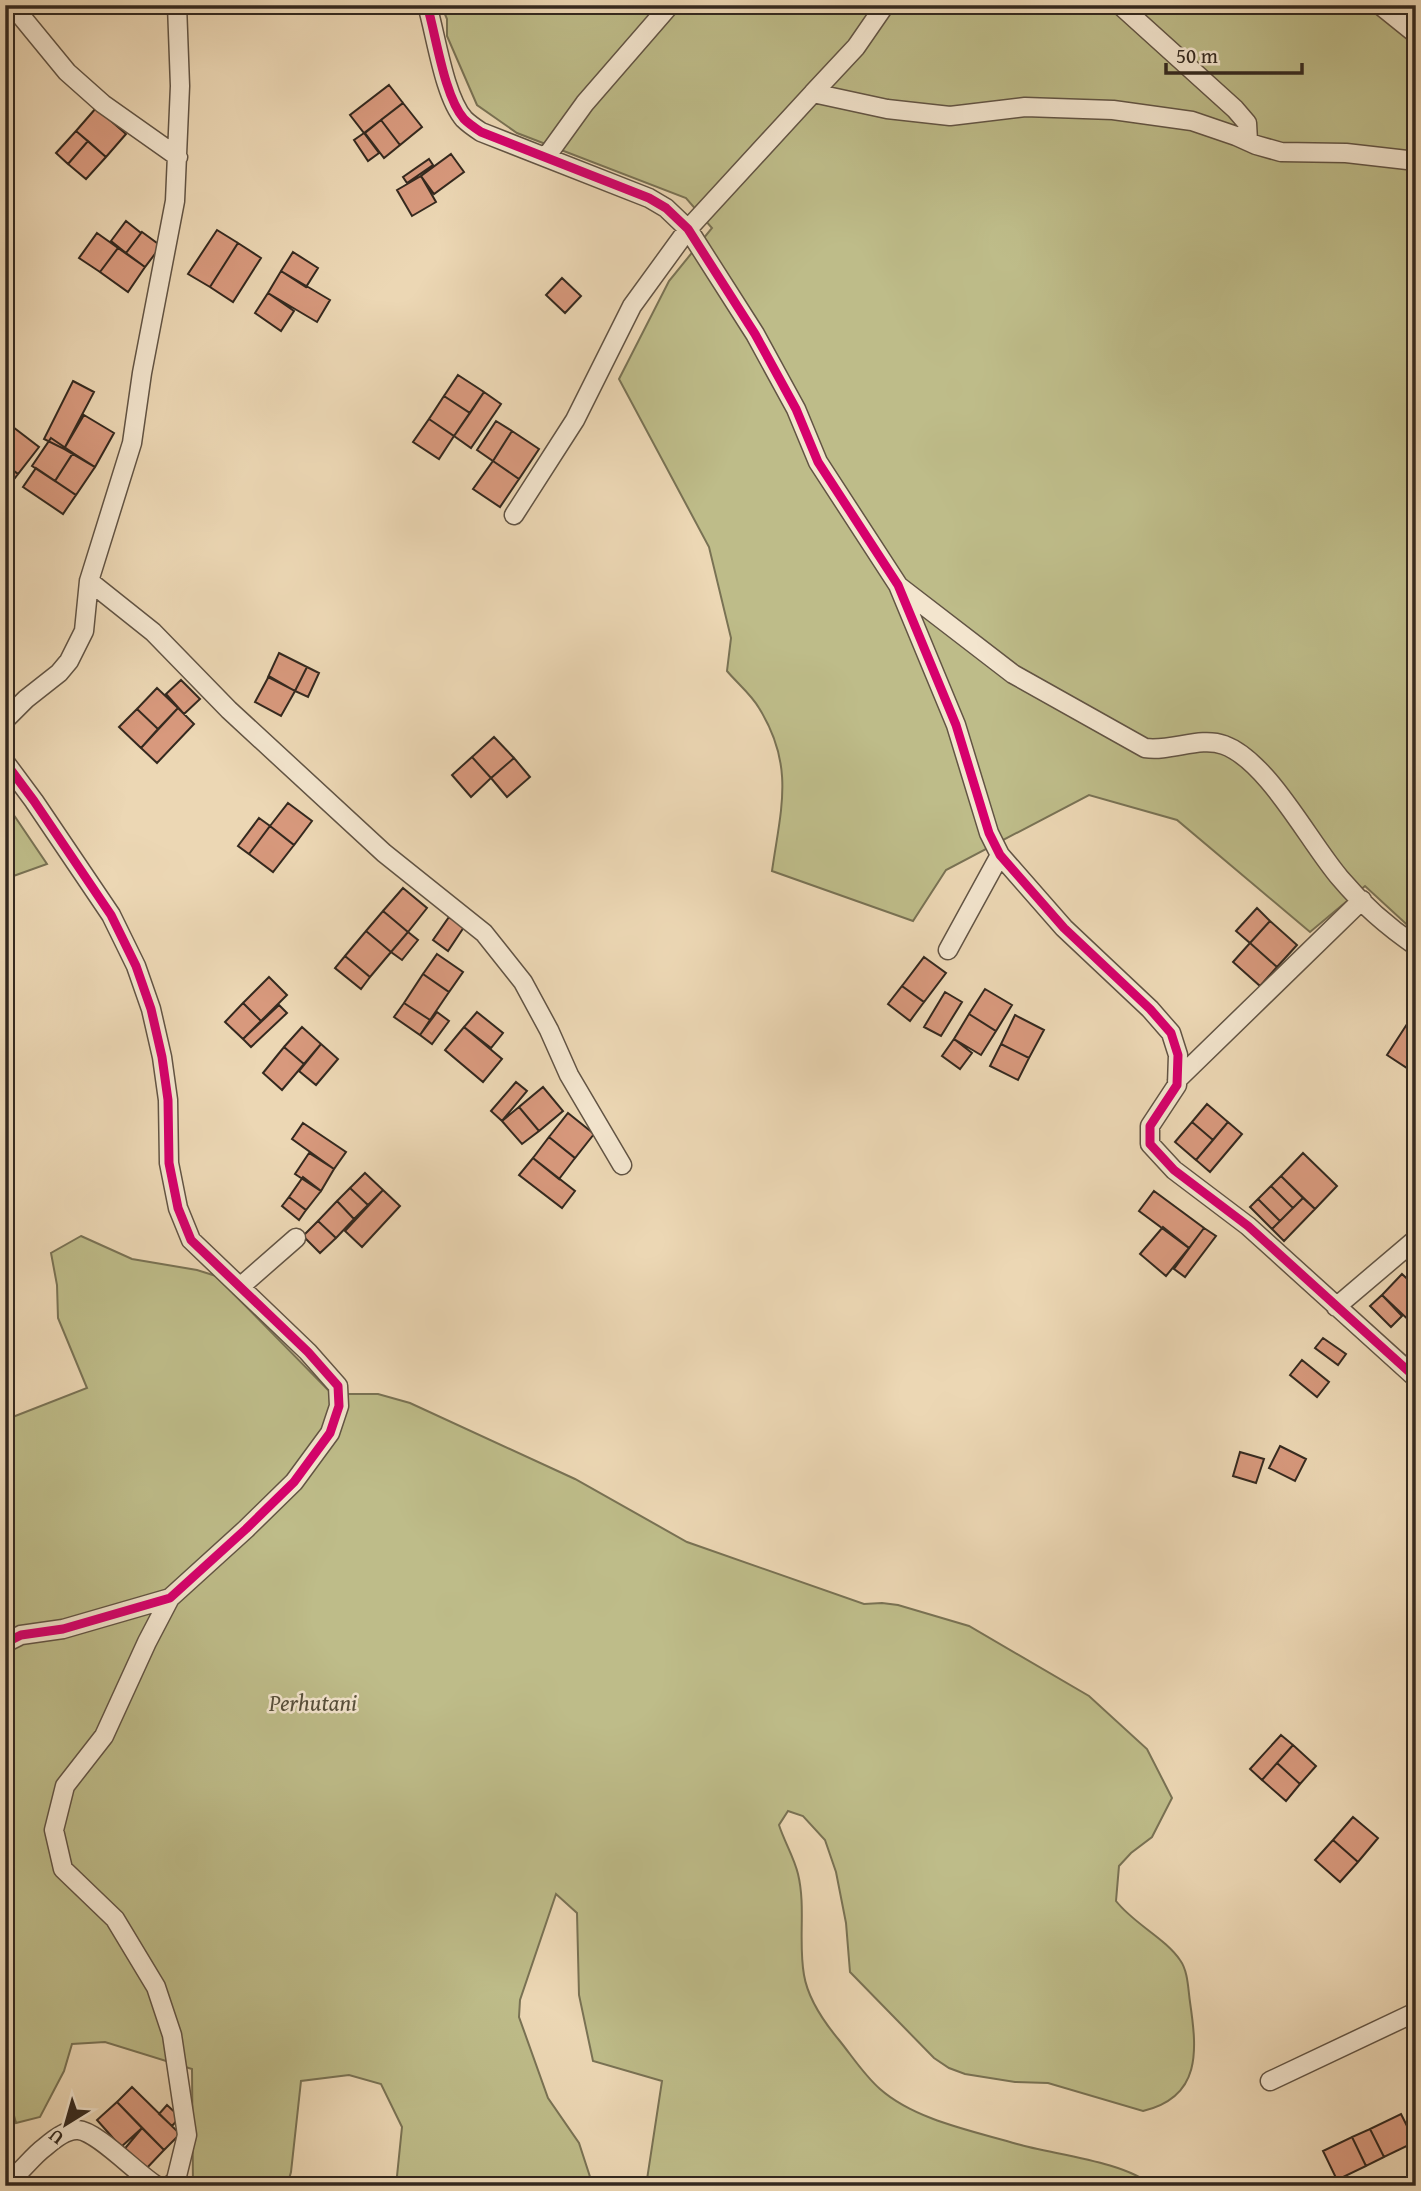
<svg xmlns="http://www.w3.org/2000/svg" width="1421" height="2191" font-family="'Gentium Book Plus',serif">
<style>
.green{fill:#bebc89;stroke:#797254;stroke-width:2}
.building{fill:#d8997d;stroke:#34291f;stroke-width:2}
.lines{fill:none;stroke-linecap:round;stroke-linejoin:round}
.street-casing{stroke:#625444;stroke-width:21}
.street{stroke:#f3e5ce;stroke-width:18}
.cycleway-casing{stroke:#f3e5ce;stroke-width:13}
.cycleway{stroke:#d6006c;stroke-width:9}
.labels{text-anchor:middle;stroke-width:5;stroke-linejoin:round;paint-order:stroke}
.park-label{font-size:23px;font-style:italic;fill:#564e3a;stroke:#f3e5ce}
</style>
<rect width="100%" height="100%" fill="#ecd7b4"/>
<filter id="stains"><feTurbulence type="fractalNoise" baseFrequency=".00286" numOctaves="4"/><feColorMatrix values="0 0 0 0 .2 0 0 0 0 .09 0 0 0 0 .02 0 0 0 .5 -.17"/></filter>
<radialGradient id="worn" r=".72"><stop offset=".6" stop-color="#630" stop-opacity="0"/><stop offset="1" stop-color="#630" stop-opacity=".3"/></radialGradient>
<!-- green -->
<path class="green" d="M441,5H1416V933L1365,886L1310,932L1177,820L1089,795L946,870L913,921L772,871C781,808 795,766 759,708C751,694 737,683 727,671L731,638L709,547L619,379L669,281L712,228L686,198L517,133L477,105L447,36V19Z
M5,802L47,864L5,879Z
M81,1236L132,1259L197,1270L216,1276L332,1394H378L410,1403L575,1479L687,1542L864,1604L882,1603L898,1605L969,1626L1089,1696L1147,1749L1172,1798L1152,1837L1131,1853L1119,1866L1116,1901C1134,1924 1165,1938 1180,1960C1188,1971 1188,1988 1190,2002C1197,2050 1202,2097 1143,2111L1048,2083L1015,2082L965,2074L949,2068L934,2058L850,1972L846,1923L836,1872L825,1840L803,1816L788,1811L779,1825C784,1841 794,1857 798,1874C806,1907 798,1942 804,1975C808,1999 824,2022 839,2040C852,2056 864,2075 880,2089C915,2120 973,2131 1017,2144C1055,2155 1123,2161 1153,2186H646L662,2081L593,2061L579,1995L577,1913L556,1894L520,2000L519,2017L548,2098L579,2143L593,2186H396L402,2127L381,2084L349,2075L301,2081L291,2172L287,2186H193L192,2069L105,2042L72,2044L64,2071L40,2117L16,2123L9,2097L5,2062V1420L87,1388L58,1318L57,1285L51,1253Z"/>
<!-- building -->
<path class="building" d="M389,85L403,103L364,133L350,115Z
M403,103L422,127L400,145L381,120Z
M96,108L126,134L106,157L76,131Z
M381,120L400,145L384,158L365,133Z
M76,131L88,141L68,164L56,153Z
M364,133L379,153L368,161L354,140Z
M88,141L106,157L86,179L68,164Z
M451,154L464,172L434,194L421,176Z
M429,159L433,165L407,183L403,177Z
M421,176L436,202L412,216L397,190Z
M126,221L141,233L126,253L111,241Z
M217,230L238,243L210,287L188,274Z
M142,232L161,246L145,267L126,253Z
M97,233L118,248L100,272L79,258Z
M238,243L261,258L233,302L210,287Z
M118,248L145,267L128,292L100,272Z
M293,252L318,268L306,287L281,271Z
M281,271L330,300L317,322L268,293Z
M562,278L581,296L565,313L546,295Z
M268,293L294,311L281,331L255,313Z
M458,375L484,392L470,413L444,396Z
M73,381L94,392L64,449L44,439Z
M484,392L501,404L471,448L454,436Z
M444,396L470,413L454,436L429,419Z
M84,415L114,433L95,467L64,449Z
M429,419L454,436L439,459L413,442Z
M496,421L512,431L493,461L477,450Z
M13,427L39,447L18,474L5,464V437Z
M512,431L539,449L519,479L493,461Z
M51,438L73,453L55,481L32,466Z
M73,453L95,467L76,495L55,481Z
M493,461L519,479L500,507L473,489Z
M5,464L18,474L6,490L5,489Z
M36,468L76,495L63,514L23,487Z
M279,653L307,667L295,691L268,677Z
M307,667L319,673L308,697L295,691Z
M269,676L295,691L281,716L255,702Z
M181,680L200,699L184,714L166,694Z
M157,688L178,708L158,729L137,709Z
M178,708L194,724L157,763L141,748Z
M137,709L158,729L141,748L119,727Z
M494,737L514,758L491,778L472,757Z
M472,757L491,778L471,797L452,775Z
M514,758L530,777L507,797L491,778Z
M288,803L312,821L294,845L270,826Z
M259,818L270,826L249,854L238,846Z
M270,826L294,845L273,872L249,854Z
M403,888L427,908L408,932L383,911Z
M1257,908L1270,921L1250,943L1236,931Z
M383,911L408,932L391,952L366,931Z
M449,917L464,927L448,951L433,940Z
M1270,921L1297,945L1277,967L1250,943Z
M366,931L391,952L370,977L345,956Z
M408,932L418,940L402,960L391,952Z
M1250,943L1277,967L1260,986L1233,962Z
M437,954L463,972L449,992L423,974Z
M345,956L370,977L361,989L335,968Z
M924,957L946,973L924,1002L902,986Z
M423,974L449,992L430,1020L404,1003Z
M269,977L287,995L261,1021L243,1003Z
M902,986L924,1002L910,1021L888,1004Z
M985,989L1012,1005L996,1031L969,1014Z
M945,992L962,1002L941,1036L924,1027Z
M243,1003L261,1021L243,1039L225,1022Z
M404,1003L430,1020L420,1035L394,1017Z
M279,1005L287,1013L251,1047L243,1039Z
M437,1012L449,1021L432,1044L420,1035Z
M477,1012L503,1033L491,1048L464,1027Z
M969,1014L996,1031L981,1055L954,1039Z
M1015,1015L1044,1030L1029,1058L1001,1044Z
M1409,1021L1416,1025V1061L1410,1070L1387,1055Z
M302,1027L321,1044L304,1064L284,1047Z
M464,1027L502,1059L483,1082L445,1050Z
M954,1039L972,1053L960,1069L942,1056Z
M321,1044L338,1059L316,1085L299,1071Z
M1001,1044L1029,1058L1018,1080L990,1066Z
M284,1047L304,1064L282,1090L263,1073Z
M516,1082L527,1091L502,1121L491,1111Z
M543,1087L563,1111L539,1131L519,1107Z
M1207,1104L1228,1122L1213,1140L1192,1122Z
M519,1107L539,1131L522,1144L502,1121Z
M568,1113L594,1134L575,1158L549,1137Z
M1192,1122L1213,1140L1196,1160L1175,1142Z
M1228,1122L1242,1134L1210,1172L1196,1160Z
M303,1123L346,1152L334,1169L292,1139Z
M549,1137L575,1158L559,1179L533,1158Z
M309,1153L334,1169L321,1191L295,1174Z
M1303,1153L1337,1186L1315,1209L1281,1176Z
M533,1158L575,1191L562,1208L519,1175Z
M365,1173L383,1190L368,1205L350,1188Z
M1281,1176L1303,1198L1293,1208L1271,1186Z
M303,1177L321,1191L306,1210L289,1197Z
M1271,1186L1293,1208L1280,1221L1258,1199Z
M350,1188L368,1205L354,1219L337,1201Z
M383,1190L400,1206L362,1247L345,1231Z
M1154,1191L1204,1228L1189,1248L1139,1211Z
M289,1197L306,1210L299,1220L282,1206Z
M1303,1198L1315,1209L1284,1241L1272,1229Z
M1258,1199L1280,1221L1272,1229L1250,1207Z
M337,1201L354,1219L336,1238L318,1221Z
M318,1221L336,1238L320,1253L303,1236Z
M1163,1227L1189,1248L1166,1276L1140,1254Z
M1204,1228L1216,1236L1185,1277L1174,1269Z
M1402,1274L1416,1287V1327L1382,1295Z
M1382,1295L1402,1316L1391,1327L1370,1306Z
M1323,1338L1346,1354L1338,1365L1315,1348Z
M1302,1360L1329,1382L1317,1397L1290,1375Z
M1280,1446L1306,1459L1295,1481L1269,1468Z
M1240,1452L1264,1459L1256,1483L1233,1476Z
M1281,1735L1293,1745L1262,1780L1250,1769Z
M1293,1745L1316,1766L1300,1784L1277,1763Z
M1277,1763L1300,1784L1286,1801L1262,1780Z
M1353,1817L1378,1838L1358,1862L1333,1840Z
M1333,1840L1358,1862L1340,1882L1315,1860Z
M132,2087L180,2134L164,2150L117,2102Z
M117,2102L142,2128L121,2147L97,2120Z
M167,2105L180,2117L172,2126L159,2114Z
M1401,2114L1415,2142L1384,2157L1370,2129Z
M142,2128L164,2150L144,2171L122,2152Z
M1370,2129L1384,2157L1366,2166L1352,2137Z
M1352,2137L1366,2166L1337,2180L1323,2151Z"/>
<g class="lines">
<defs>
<path id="street" d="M12,5L67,72L103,104L178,157
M427,5C436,35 444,96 464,119C469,124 475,128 481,132L649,198L666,208L688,229L755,334L796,409L818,462L898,585L956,725L989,833L1000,855L1064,928L1150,1009L1171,1033L1178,1055L1177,1085L1150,1126V1144L1174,1170L1248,1226L1416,1378
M1120,5L1235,109L1247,123L1248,141
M1380,5L1416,34
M813,93L856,47L885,5
M546,157L585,103L670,5
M514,515L575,420L632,306L688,229L813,93L887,109L950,116L1025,107L1113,110L1192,121L1236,136L1256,145L1281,152L1346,153L1416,161
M89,581L153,632L229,710L384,853L484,933L523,982L549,1030L569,1075L622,1165
M900,587L1013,674L1145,748C1171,752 1200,736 1224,745C1268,761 1309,842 1340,878C1361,903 1388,927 1416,946
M5,720L26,699L59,673L69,661L84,631L89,581L132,443L142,373L175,201L180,86L177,5
M5,762L34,801L111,915L136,966L151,1009L162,1057L168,1100L169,1163L178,1208L191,1240L308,1352L338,1386L339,1406L330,1433L294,1482L246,1529L170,1598L63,1629L21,1635L5,1643
M948,950L1000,855
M1177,1080L1362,900
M240,1287L296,1238
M1336,1307L1416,1239
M170,1598L147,1642L104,1736L65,1786L54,1830L63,1869L115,1919L156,1987L172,2035L187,2135L176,2180L170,2186
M1270,2081L1416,2012
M5,2184C21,2174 30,2158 45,2147C53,2140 67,2129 78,2130C97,2131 137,2174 157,2186"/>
</defs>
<!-- street casing -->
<use href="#street" class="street-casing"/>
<!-- street -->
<use href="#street" class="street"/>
<defs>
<path id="cycleway" d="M427,5C436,35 444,96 464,119C469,124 475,128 481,132L649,198L666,208L688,229L755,334L796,409L818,462L898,585L956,725L989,833L1000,855L1064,928L1150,1009L1171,1033L1178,1055L1177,1085L1150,1126V1144L1174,1170L1248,1226L1416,1378
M5,762L34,801L111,915L136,966L151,1009L162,1057L168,1100L169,1163L178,1208L191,1240L308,1352L338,1386L339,1406L330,1433L294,1482L246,1529L170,1598L63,1629L21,1635L5,1643"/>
</defs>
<!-- cycleway casing -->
<use href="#cycleway" class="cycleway-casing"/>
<!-- cycleway -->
<use href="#cycleway" class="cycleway"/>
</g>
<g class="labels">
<!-- park labels -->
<g class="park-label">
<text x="313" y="1711">Perhutani</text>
</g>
</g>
<!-- margin -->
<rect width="1421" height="2191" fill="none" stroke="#ecd7b4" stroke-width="28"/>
<rect x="7" y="7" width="1407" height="2177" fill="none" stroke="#34291f" stroke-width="3.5"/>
<rect x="14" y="14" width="1393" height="2163" fill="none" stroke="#34291f" stroke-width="2"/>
<!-- north arrow -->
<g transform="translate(66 2124) rotate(217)" stroke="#f3e5ce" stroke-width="5" paint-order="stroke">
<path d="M0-5L12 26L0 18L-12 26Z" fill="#34291f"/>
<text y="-10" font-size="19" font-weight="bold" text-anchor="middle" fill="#34291f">U</text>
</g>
<!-- scale -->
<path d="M1166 63v10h136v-10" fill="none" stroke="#34291f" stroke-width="3.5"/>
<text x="1176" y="63" font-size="21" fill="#34291f" stroke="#f3e5ce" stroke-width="5" paint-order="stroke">50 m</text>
<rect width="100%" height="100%" filter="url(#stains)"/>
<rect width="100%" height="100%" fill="url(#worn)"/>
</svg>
